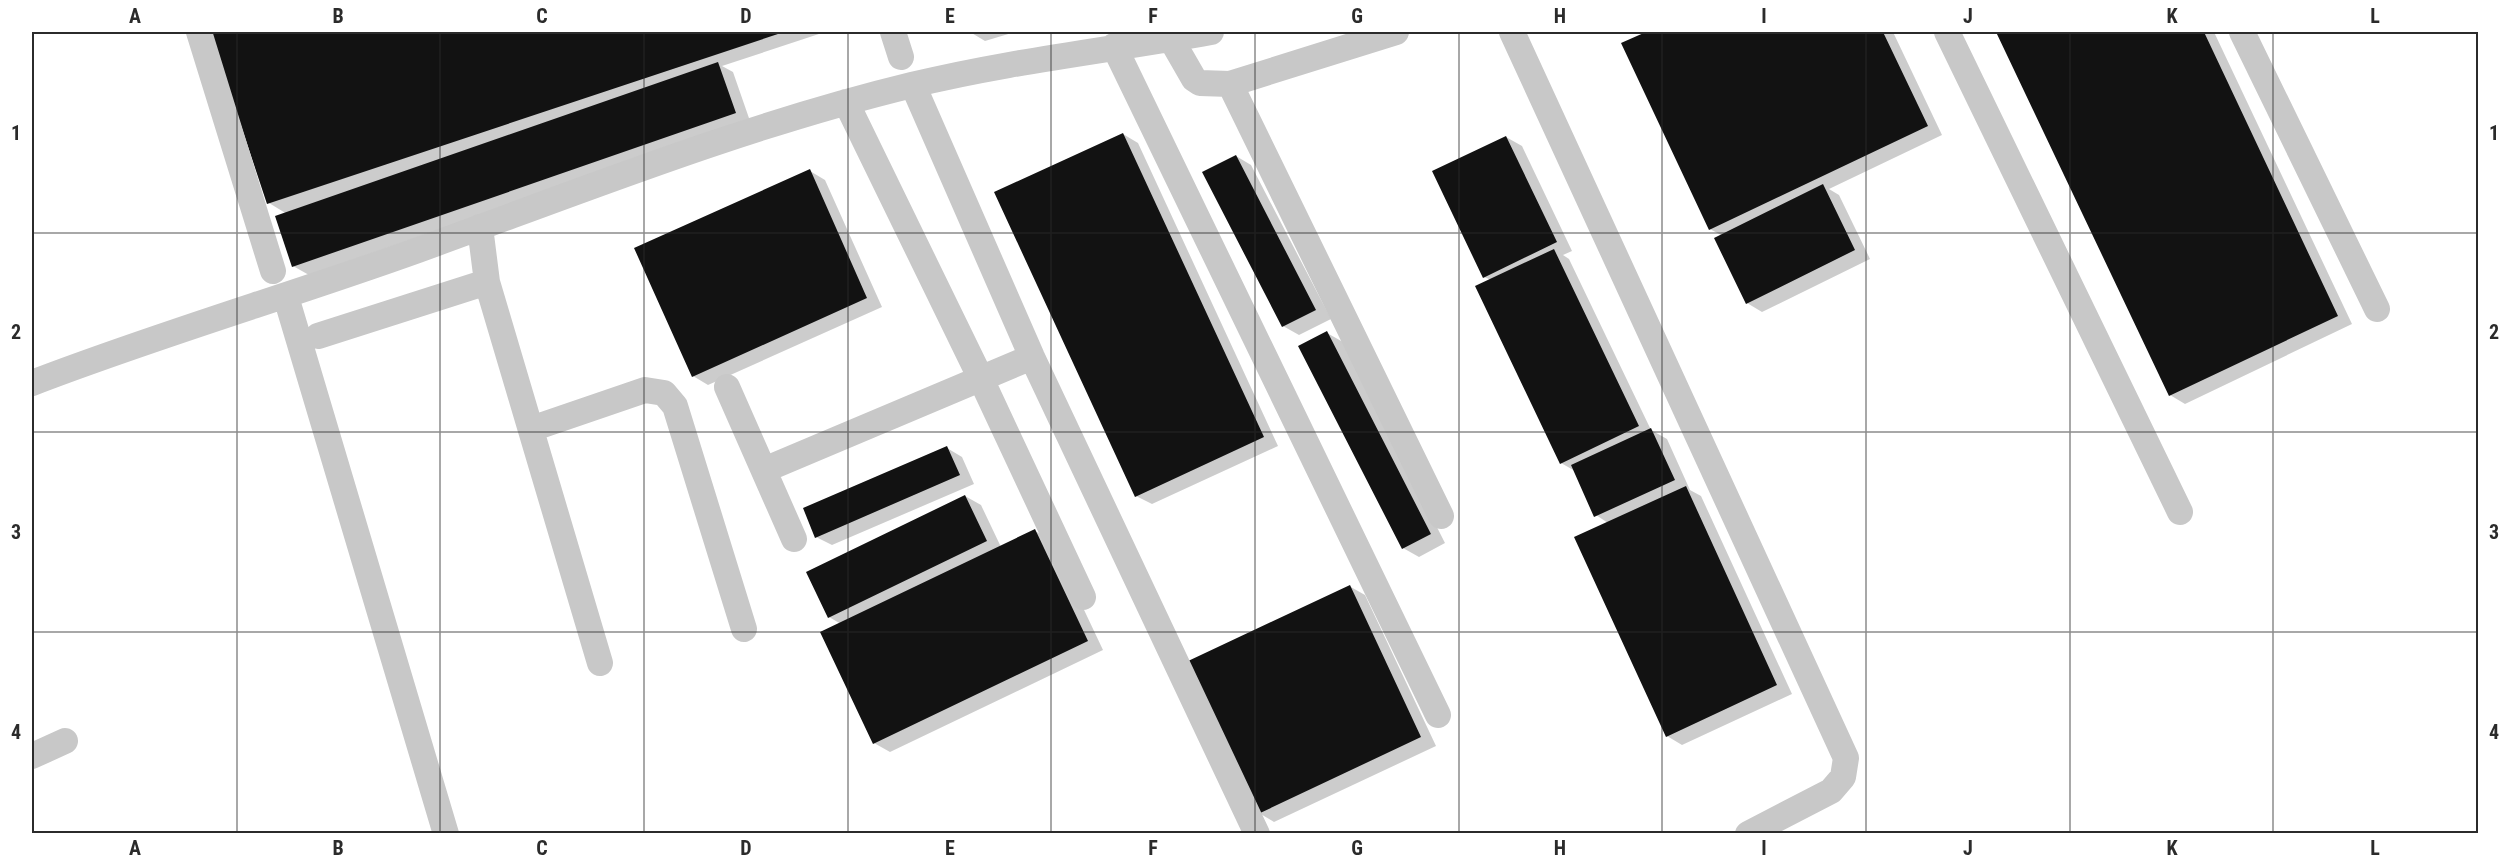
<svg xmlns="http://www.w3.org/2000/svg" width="2510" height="865" font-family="'Roboto Condensed',sans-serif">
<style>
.shadow{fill:#0003}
.building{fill:#121212}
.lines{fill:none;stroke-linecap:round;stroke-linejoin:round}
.minor{stroke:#c8c8c8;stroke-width:26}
.grid{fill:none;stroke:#2b2b2b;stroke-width:1.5;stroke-opacity:0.55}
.neatline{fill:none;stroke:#2b2b2b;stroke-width:2}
.grid-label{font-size:20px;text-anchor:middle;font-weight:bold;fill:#2b2b2b}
</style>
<rect width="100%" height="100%" fill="#fff"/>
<!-- shadow -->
<path class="shadow" d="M212,32H825L722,66L733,72L750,121L309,275L293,266L287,214L269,203Z
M970,32H1015L985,41Z
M1649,32H1893L1942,135L1829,189L1839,195L1870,259L1762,312L1747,303L1721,235L1710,229L1623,44Z
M1998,32H2214L2352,324L2185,404L2170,395Z
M1123,134L1138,143L1278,446L1152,504L1136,496Z
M1506,137L1522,146L1572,251L1563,255L1569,259L1651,430L1667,439L1690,490L1701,496L1792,694L1682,745L1667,736L1608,523L1596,515L1575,471L1561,463L1491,280L1484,277Z
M1236,156L1251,165L1331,319L1299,335L1283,326Z
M810,171L825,180L882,307L708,385L693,376Z
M1327,333L1343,342L1445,543L1419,557L1403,548Z
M947,448L962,457L974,484L832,545L816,537Z
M965,496L981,505L1001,547L1035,531L1051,540L1103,650L890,752L874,743L841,624L829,617Z
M1349,586L1365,595L1436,746L1274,822L1259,813Z"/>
<!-- building -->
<path class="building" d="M210,32H784L267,204Z
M1646,32H1883L1928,126L1709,230L1621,43Z
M1996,32H2204L2338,316L2169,396Z
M718,62L736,113L292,267L275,216Z
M1123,133L1264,437L1135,497L994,192Z
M1506,136L1557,242L1483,278L1432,171Z
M1236,155L1316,310L1282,327L1202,172Z
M810,169L867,298L692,377L634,248Z
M1823,184L1855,250L1746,304L1714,238Z
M1554,249L1639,426L1560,464L1475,286Z
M1327,331L1431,534L1402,549L1298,346Z
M1651,428L1675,480L1594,517L1571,465Z
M947,446L960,475L815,538L803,508Z
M1686,486L1777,685L1666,737L1574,537Z
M965,495L987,541L828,618L806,572Z
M1035,529L1088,641L873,744L820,632Z
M1350,585L1421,737L1258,814L1186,662Z"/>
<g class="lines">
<!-- minor -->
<path class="minor" d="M199,32L273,271
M893,32L901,57
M1512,32L1846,758L1843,777L1831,791L1748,834
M1947,32L2180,512
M2242,32L2377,309
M1171,39L1194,79L1200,83L1230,84L1396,32
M1114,46L1438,715
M1230,84L1441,516
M913,85L1032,357L1257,834
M846,102L981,379L1083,597
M480,227L487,282L600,663
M286,297L446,834
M318,336L487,282
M32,383C159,334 290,296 418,250C581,191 743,126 912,85C1011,61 1111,50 1211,32
M727,387L794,539
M531,429L645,390L664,393L675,406L744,629
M764,470L1032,357
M32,756L65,741"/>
</g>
<!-- grid -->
<path class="grid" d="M237,32V834M440,32V834M644,32V834M848,32V834M1051,32V834M1255,32V834M1459,32V834M1662,32V834M1866,32V834M2070,32V834M2273,32V834M32,233H2478M32,432H2478M32,632H2478"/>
<!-- border -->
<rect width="2510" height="865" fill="none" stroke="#ffffff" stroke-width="66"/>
<rect x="33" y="33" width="2444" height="799" class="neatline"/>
<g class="grid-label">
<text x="135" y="23">A</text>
<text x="338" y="23">B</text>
<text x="542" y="23">C</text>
<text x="746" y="23">D</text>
<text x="950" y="23">E</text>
<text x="1153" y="23">F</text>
<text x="1357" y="23">G</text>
<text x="1560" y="23">H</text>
<text x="1764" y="23">I</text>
<text x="1968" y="23">J</text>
<text x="2172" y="23">K</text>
<text x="2375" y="23">L</text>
<text x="16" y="140">1</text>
<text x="2494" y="140">1</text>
<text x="16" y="339">2</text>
<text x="2494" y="339">2</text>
<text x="16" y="539">3</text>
<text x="2494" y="539">3</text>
<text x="16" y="739">4</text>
<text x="2494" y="739">4</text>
<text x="135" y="855">A</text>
<text x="338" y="855">B</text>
<text x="542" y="855">C</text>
<text x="746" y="855">D</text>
<text x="950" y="855">E</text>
<text x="1153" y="855">F</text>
<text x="1357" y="855">G</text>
<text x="1560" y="855">H</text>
<text x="1764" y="855">I</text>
<text x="1968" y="855">J</text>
<text x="2172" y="855">K</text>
<text x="2375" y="855">L</text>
</g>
</svg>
